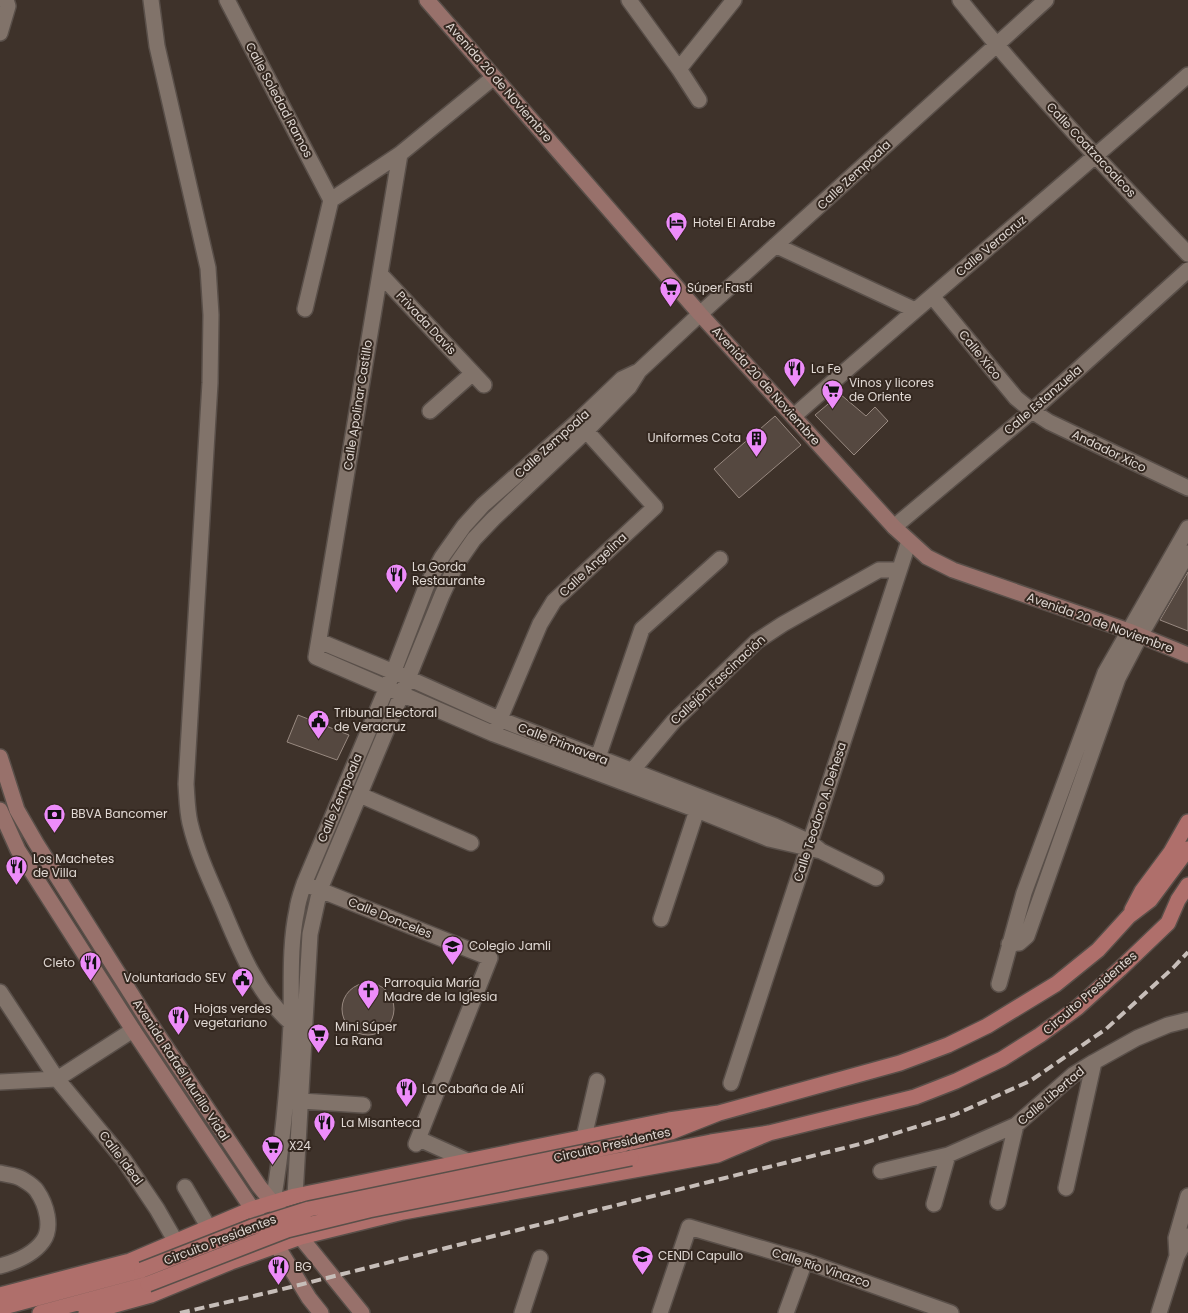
<svg xmlns="http://www.w3.org/2000/svg" width="1188" height="1313" font-family="Poppins,sans-serif">
<style>
.building{fill:#554840;stroke:#988980}
.lines{fill:none;stroke-linecap:round;stroke-linejoin:round}
.minor-casing{stroke:#594f49;stroke-width:18}
.secondary-casing{stroke:#594f49;stroke-width:18}
.primary-casing{stroke:#594f49;stroke-width:18}
.minor{stroke:#81736a;stroke-width:15}
.secondary{stroke:#98716b;stroke-width:15}
.primary{stroke:#af6f6b;stroke-width:15}
.rail{stroke:#c7beb9;stroke-width:4;stroke-dasharray:10 5;stroke-linecap:butt}
.primary-bridge-casing{stroke:#594f49;stroke-width:18;stroke-linecap:butt}
.primary-bridge{stroke:#af6f6b;stroke-width:15}
.labels{text-anchor:middle;stroke-width:4;stroke-linejoin:round;paint-order:stroke}
.street-label{font-size:12px;fill:#e0d8d3;stroke:#342820}
.poi-label{font-size:12px;fill:#e0d8d3;stroke:#342820;text-anchor:start}
</style>
<rect width="100%" height="100%" fill="#3e322a"/>
<!-- building -->
<path class="building" d="M840,394L866,416L875,407L888,421L854,455L815,415Z
M775,416L801,445L739,498L714,469Z
M1188,572V631L1160,620Z
M298,715L349,735L337,760L287,742Z
M342 1009a26 26 0 1 1 52 0a26 26 0 1 1-52 0Z"/>
<g class="lines">
<defs>
<path id="minor" d="M151,0L157,46L208,268L211,315L210,383L186,784C187,797 187,810 190,823C197,852 209,878 221,905C239,948 256,992 291,1023H305
M227,0L331,200
M629,0L679,69L699,100
M960,0C1031,89 1109,171 1188,254
M0,33L8,6L6,0
M679,69L734,0
M400,154L316,657L494,734L697,810L769,839L821,851
M331,200L400,154L494,77
M777,246L915,310
M380,274L484,385
M932,296L1016,398L1032,411L1049,422L1188,488
M305,309L331,200
M430,411L473,373
M794,416C924,301 1058,190 1188,75
M894,527L1032,411L1188,270
M319,641L408,678L499,719L775,826L810,842L821,851L876,878
M496,728L540,624L554,601L655,507L580,424
M595,766L642,629L720,559
M631,772L673,722L757,641L783,624L879,570H899
M360,795L471,843
M310,886L490,958L416,1144
M661,919L697,810
M1009,944L1019,943L1027,936L1118,678L1140,636L1188,553
M999,984L1024,893L1105,673L1188,528
M0,992L57,1079L124,1160L157,1209L176,1242
M0,1082L57,1079L133,1030
M731,1083L909,541
M301,1101L363,1105
M584,1137L597,1081
M419,1139L468,1161
M881,1171L948,1155L1016,1125L1073,1075L1094,1062L1137,1038L1168,1025L1188,1020
M0,1173C7,1175 16,1175 22,1179C27,1182 34,1186 37,1191C46,1204 53,1227 43,1241C33,1255 15,1262 0,1266
M185,1187L209,1228
M1066,1188L1094,1062
M295,1196L310,934L320,889L402,693L442,595L456,565L474,539L493,519L586,431L629,387L639,371L700,314L1046,0
M273,1202C283,1143 288,1084 291,1024C292,986 289,947 297,910C298,901 301,893 304,884L393,673L426,587L442,557L464,526L483,505L578,421L622,379L639,371
M998,1202L1016,1125
M934,1204L948,1155
M1177,1256L1176,1238L1188,1196
M522,1313L540,1258
M660,1313L689,1227L805,1261L951,1313
M786,1313L805,1261
M1159,1313L1177,1256L1188,1236"/>
<path id="secondary" d="M427,0L700,314L894,527L927,557L953,570L1129,631L1188,655
M0,757L17,810L36,843L147,1019L259,1186L362,1313
M0,810L18,850L133,1030L277,1246L309,1298L321,1313"/>
<path id="primary" d="M1132,910L1142,891L1171,852L1188,822
M624,1144L671,1132L719,1113L900,1063L948,1045L987,1026L1056,984L1098,950L1129,916L1150,900L1188,849
M631,1158L711,1142L769,1133L915,1097L956,1081L1002,1059L1040,1035L1077,1008L1120,969L1168,923L1178,900L1188,885
M0,1295L130,1261L252,1209L295,1196L669,1120L719,1113
M0,1308L142,1270
M40,1313L148,1284
M86,1313L151,1295L231,1262L301,1237L403,1212L717,1155L769,1133"/>
</defs>
<!-- minor casing -->
<use href="#minor" class="minor-casing"/>
<!-- secondary casing -->
<use href="#secondary" class="secondary-casing"/>
<!-- primary casing -->
<use href="#primary" class="primary-casing"/>
<!-- minor -->
<use href="#minor" class="minor"/>
<!-- secondary -->
<use href="#secondary" class="secondary"/>
<!-- primary -->
<use href="#primary" class="primary"/>
<!-- rail -->
<path class="rail" d="M180,1313L275,1291L864,1143L954,1115L1030,1081L1106,1029L1173,968L1188,952"/>
<defs>
<path id="primary-bridge" d="M142,1270L252,1227L309,1209L624,1144
M148,1284L287,1230L369,1210L631,1158"/>
</defs>
<!-- primary-bridge casing -->
<use href="#primary-bridge" class="primary-bridge-casing"/>
<!-- primary-bridge -->
<use href="#primary-bridge" class="primary-bridge"/>
</g>
<!-- icons -->
<defs>
<symbol id="hotel-pin" viewBox="-11 -11 22 30"><path d="M0 17L-7.5 6A9.5 9.5 0 1 1 7.5 6Z" fill="#ed8cfa" stroke="#342820"/><path d="M-6-4.5h1.5V1H6V5H4.5V3h-9V5H-6ZM-4 0a1.8 1.8 0 1 1 3.6 0ZM.5 0V-2.5h3Q6-2.5 6 0Z" fill="#111"/></symbol>
<symbol id="supermarket-pin" viewBox="-11 -11 22 30"><path d="M0 17L-7.5 6A9.5 9.5 0 1 1 7.5 6Z" fill="#ed8cfa" stroke="#342820"/><path d="M-6-5.5h2.5l.6 2H6L4.5 2H-2.5L-4.4-4H-6ZM-1.5 3.2a1.3 1.3 0 1 0 .1 0ZM3 3.2a1.3 1.3 0 1 0 .1 0Z" fill="#111"/></symbol>
<symbol id="restaurant-pin" viewBox="-11 -11 22 30"><path d="M0 17L-7.5 6A9.5 9.5 0 1 1 7.5 6Z" fill="#ed8cfa" stroke="#342820"/><path d="M-5-6h1v4h1v-4h1v4h1v-4h1v5L-1.5 .5V6h-2V.5L-5-1ZM5-6V6H3V1.5H1.5Q1.5-4 5-6Z" fill="#111"/></symbol>
<symbol id="building-pin" viewBox="-11 -11 22 30"><path d="M0 17L-7.5 6A9.5 9.5 0 1 1 7.5 6Z" fill="#ed8cfa" stroke="#342820"/><path d="M-4-6H4V6H1V3H-1V6H-4ZM-2.5-4.3h1.7v1.8h-1.7ZM.8-4.3h1.7v1.8H.8ZM-2.5-1h1.7V.8h-1.7ZM.8-1h1.7V.8H.8Z" fill="#111"/></symbol>
<symbol id="civic-pin" viewBox="-11 -11 22 30"><path d="M0 17L-7.5 6A9.5 9.5 0 1 1 7.5 6Z" fill="#ed8cfa" stroke="#342820"/><path d="M-.6-6.5H3V-4.5H.6V-3L4-1V1h2V6H-6V1h2V-1L-.6-3ZM-1.2 2.5V6h2.4V2.5Z" fill="#111"/></symbol>
<symbol id="bank-pin" viewBox="-11 -11 22 30"><path d="M0 17L-7.5 6A9.5 9.5 0 1 1 7.5 6Z" fill="#ed8cfa" stroke="#342820"/><path d="M-6-4H6V4H-6ZM0-2.3a2.3 2.3 0 1 0 0 4.6a2.3 2.3 0 1 0 0-4.6Z" fill="#111"/></symbol>
<symbol id="school-pin" viewBox="-11 -11 22 30"><path d="M0 17L-7.5 6A9.5 9.5 0 1 1 7.5 6Z" fill="#ed8cfa" stroke="#342820"/><path d="M0-5L7-2L0 1L-7-2ZM-4 1L0 2.5L4 1V4Q0 6-4 4Z" fill="#111"/></symbol>
<symbol id="church-pin" viewBox="-11 -11 22 30"><path d="M0 17L-7.5 6A9.5 9.5 0 1 1 7.5 6Z" fill="#ed8cfa" stroke="#342820"/><path d="M-1.2-6h2.4v3.5h3.3v2.4h-3.3V6h-2.4V-.1h-3.3v-2.4h3.3Z" fill="#111"/></symbol>
</defs>
<g fill-rule="evenodd">
<use href="#hotel-pin" x="664" y="210" width="25" height="34"/>
<use href="#supermarket-pin" x="658" y="276" width="25" height="34"/>
<use href="#restaurant-pin" x="782" y="356" width="25" height="34"/>
<use href="#supermarket-pin" x="820" y="378" width="25" height="34"/>
<use href="#building-pin" x="744" y="426" width="25" height="34"/>
<use href="#restaurant-pin" x="384" y="562" width="25" height="34"/>
<use href="#civic-pin" x="306" y="708" width="25" height="34"/>
<use href="#bank-pin" x="42" y="802" width="25" height="34"/>
<use href="#restaurant-pin" x="4" y="854" width="25" height="34"/>
<use href="#school-pin" x="440" y="934" width="25" height="34"/>
<use href="#restaurant-pin" x="78" y="950" width="25" height="34"/>
<use href="#civic-pin" x="230" y="966" width="25" height="34"/>
<use href="#church-pin" x="356" y="978" width="25" height="34"/>
<use href="#restaurant-pin" x="166" y="1004" width="25" height="34"/>
<use href="#supermarket-pin" x="306" y="1022" width="25" height="34"/>
<use href="#restaurant-pin" x="394" y="1076" width="25" height="34"/>
<use href="#restaurant-pin" x="312" y="1110" width="25" height="34"/>
<use href="#supermarket-pin" x="260" y="1134" width="25" height="34"/>
<use href="#school-pin" x="630" y="1244" width="25" height="34"/>
<use href="#restaurant-pin" x="266" y="1254" width="25" height="34"/>
</g>
<g class="labels">
<!-- street labels -->
<g class="street-label">
<text transform="translate(499 82) rotate(49)" y="4">Avenida 20 de Noviembre</text>
<text transform="translate(279 100) rotate(62)" y="4">Calle Soledad Ramos</text>
<text transform="translate(1091 150) rotate(47)" y="4">Calle Coatzacoalcos</text>
<text transform="translate(854 175) rotate(-43)" y="4">Calle Zempoala</text>
<text transform="translate(991 246) rotate(-40)" y="4">Calle Veracruz</text>
<text transform="translate(426 323) rotate(47)" y="4">Privada Davis</text>
<text transform="translate(980 355) rotate(51)" y="4">Calle Xico</text>
<text transform="translate(766 386) rotate(48)" y="4">Avenida 20 de Noviembre</text>
<text transform="translate(1043 400) rotate(-41)" y="4">Calle Estanzuela</text>
<text transform="translate(358 405) rotate(-81)" y="4">Calle Apolinar Castillo</text>
<text transform="translate(552 444) rotate(-42)" y="4">Calle Zempoala</text>
<text transform="translate(1109 451) rotate(26)" y="4">Andador Xico</text>
<text transform="translate(593 565) rotate(-43)" y="4">Calle Angelina</text>
<text transform="translate(1100 623) rotate(20)" y="4">Avenida 20 de Noviembre</text>
<text transform="translate(718 680) rotate(-43)" y="4">Callejón Fascinación</text>
<text transform="translate(563 744) rotate(21)" y="4">Calle Primavera</text>
<text transform="translate(340 798) rotate(-67)" y="4">Calle Zempoala</text>
<text transform="translate(820 812) rotate(-72)" y="4">Calle Teodoro A. Dehesa</text>
<text transform="translate(390 918) rotate(22)" y="4">Calle Donceles</text>
<text transform="translate(1090 993) rotate(-41)" y="4">Circuito Presidentes</text>
<text transform="translate(181 1070) rotate(57)" y="4">Avenida Rafaél Murillo Vidal</text>
<text transform="translate(1051 1096) rotate(-40)" y="4">Calle Libertad</text>
<text transform="translate(612 1145) rotate(-13)" y="4">Circuito Presidentes</text>
<text transform="translate(121 1158) rotate(53)" y="4">Calle Ideal</text>
<text transform="translate(220 1240) rotate(-21)" y="4">Circuito Presidentes</text>
<text transform="translate(821 1268) rotate(18)" y="4">Calle Río Vinazco</text>
</g>
<!-- poi labels -->
<g class="poi-label">
<text x="693" y="227">Hotel El Arabe</text>
<text x="687" y="292">Súper Fasti</text>
<text x="811" y="373">La Fe</text>
<text x="849" y="387">Vinos y licores<tspan x="849" dy="14">de Oriente</tspan></text>
<text x="741" y="442" text-anchor="end">Uniformes Cota</text>
<text x="412" y="571">La Gorda<tspan x="412" dy="14">Restaurante</tspan></text>
<text x="334" y="717">Tribunal Electoral<tspan x="334" dy="14">de Veracruz</tspan></text>
<text x="71" y="818">BBVA Bancomer</text>
<text x="33" y="863">Los Machetes<tspan x="33" dy="14">de Villa</tspan></text>
<text x="469" y="950">Colegio Jamli</text>
<text x="75" y="967" text-anchor="end">Cleto</text>
<text x="226" y="982" text-anchor="end">Voluntariado SEV</text>
<text x="384" y="987">Parroquia María<tspan x="384" dy="14">Madre de la Iglesia</tspan></text>
<text x="194" y="1013">Hojas verdes<tspan x="194" dy="14">vegetariano</tspan></text>
<text x="335" y="1031">Mini Súper<tspan x="335" dy="14">La Rana</tspan></text>
<text x="422" y="1093">La Cabaña de Alí</text>
<text x="341" y="1127">La Misanteca</text>
<text x="289" y="1150">X24</text>
<text x="658" y="1260">CENDI Capullo</text>
<text x="295" y="1271">BG</text>
</g>
</g>
</svg>
